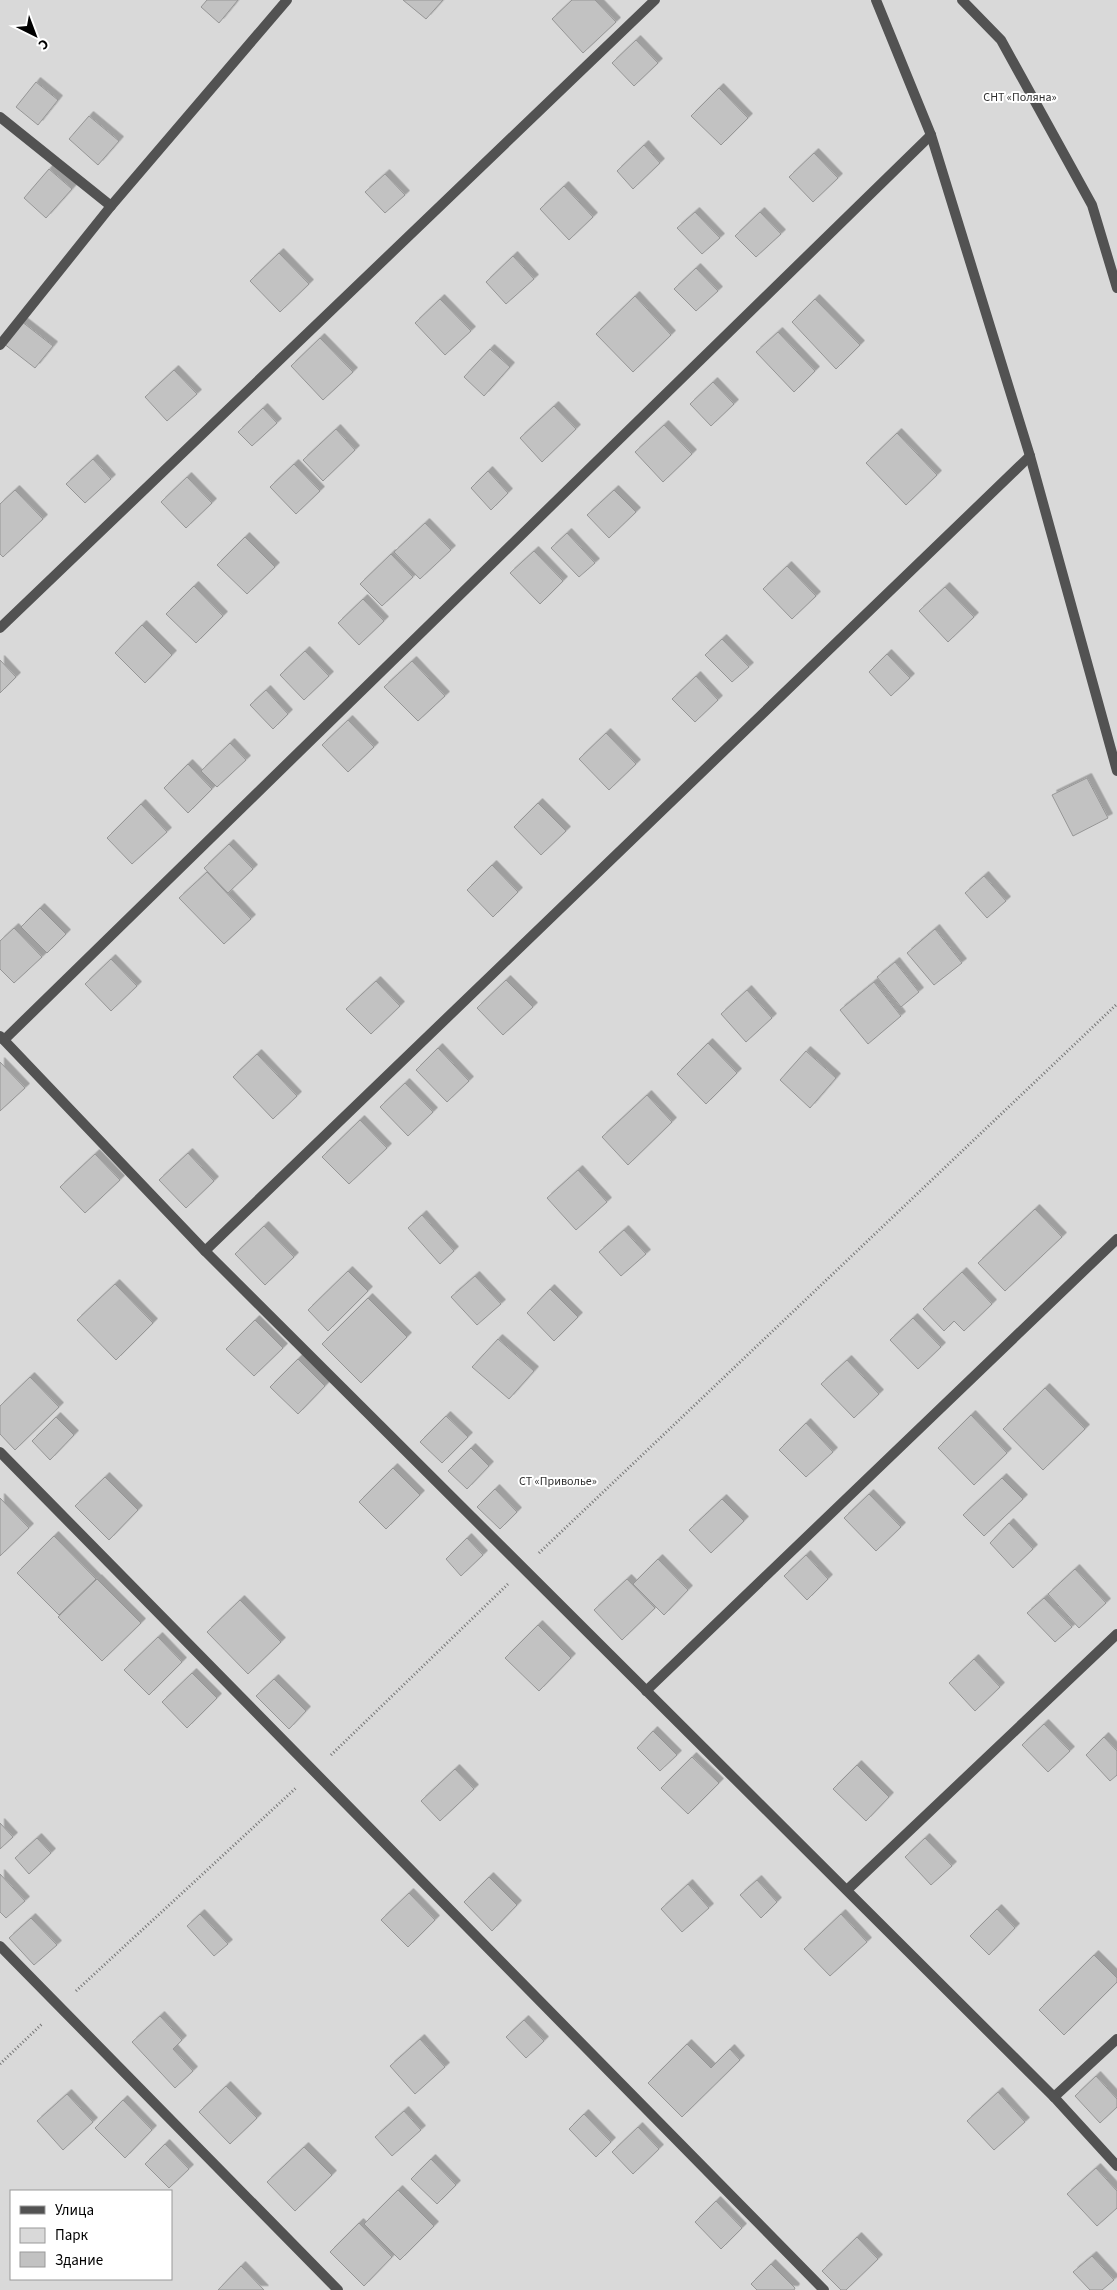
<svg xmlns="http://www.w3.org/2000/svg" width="1117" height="2290" font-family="'Source Sans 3',sans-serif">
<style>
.green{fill:#d9d9d9;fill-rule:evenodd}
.building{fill:#c2c2c2;stroke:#969696;filter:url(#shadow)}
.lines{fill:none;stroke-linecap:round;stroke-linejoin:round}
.path{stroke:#747474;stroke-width:3;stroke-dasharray:1 2.5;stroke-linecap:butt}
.lane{stroke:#525252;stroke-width:10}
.street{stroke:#525252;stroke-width:10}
.labels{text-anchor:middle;stroke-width:4;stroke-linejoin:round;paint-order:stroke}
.park-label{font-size:12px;fill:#303030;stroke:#fff}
</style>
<defs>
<filter id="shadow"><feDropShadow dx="4.5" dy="-4.5" stdDeviation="0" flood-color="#0004"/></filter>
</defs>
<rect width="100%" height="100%" fill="#fff"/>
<!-- green -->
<path class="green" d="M0,0H1117V2290H0ZM11,2191H171V2279H11Z"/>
<!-- building -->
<path class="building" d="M207,0H238L219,23L201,7Z
M403,0H443L426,19Z
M572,0H595L616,22L583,53L552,19Z
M636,40L658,63L634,86L612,63Z
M36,82L58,100L38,125L16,107Z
M719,88L748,118L721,145L691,116Z
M89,116L119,141L98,165L69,139Z
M644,145L660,163L633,189L617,171Z
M814,153L838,178L813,202L789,177Z
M49,169L72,189L46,218L24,198Z
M385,174L405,195L385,213L365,192Z
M564,186L593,217L569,240L540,209Z
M695,212L720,238L702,254L677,228Z
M760,212L781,234L756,257L735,236Z
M279,253L309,284L280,312L250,281Z
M513,256L534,279L506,304L486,282Z
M696,268L718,291L696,311L674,289Z
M635,296L671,335L633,372L596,334Z
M440,299L471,331L445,355L415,323Z
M815,299L860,345L836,369L792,322Z
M21,321L53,346L35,368L3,343Z
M778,332L815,371L794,392L756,352Z
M320,338L353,372L323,400L291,366Z
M490,349L510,367L484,396L464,377Z
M174,370L197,394L167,421L145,397Z
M713,382L734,404L711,426L690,404Z
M554,406L576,429L542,462L520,438Z
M263,408L277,423L252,446L238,432Z
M664,425L692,454L663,482L635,452Z
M336,429L355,450L323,481L303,460Z
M897,433L937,475L906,505L866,463Z
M93,459L111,479L85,503L66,484Z
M294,464L320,491L296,514L270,487Z
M488,471L508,493L491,510L471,488Z
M187,477L212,503L186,528L161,502Z
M15,490L43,519L3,557L0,554V504Z
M614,490L636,512L609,538L587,515Z
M425,523L451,550L420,579L394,552Z
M567,533L595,563L579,577L551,548Z
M245,537L275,567L247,594L217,565Z
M534,551L563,581L540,604L510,573Z
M391,554L413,577L382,606L360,584Z
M787,566L816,596L792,619L763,589Z
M194,586L223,616L196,643L166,614Z
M945,587L974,617L948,642L919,611Z
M363,599L384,621L359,645L338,623Z
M142,625L172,655L145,683L115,653Z
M722,639L749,667L732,682L705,655Z
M305,651L329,676L304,700L280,675Z
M887,654L910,678L891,696L869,672Z
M0,660L16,677L0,693Z
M412,661L445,696L418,721L384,687Z
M696,676L718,700L695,722L672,699Z
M266,690L288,714L273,729L250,705Z
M348,720L374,747L348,772L322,745Z
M606,733L636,764L609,790L579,759Z
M230,743L246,760L217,787L201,771Z
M188,764L212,789L188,813L164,788Z
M1087,778L1108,818L1073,836L1052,795Z
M538,803L566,831L541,855L514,827Z
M141,804L167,832L132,864L107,838Z
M229,844L253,869L228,893L204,868Z
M492,865L518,892L493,917L467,890Z
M207,872L251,919L224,944L179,898Z
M984,876L1006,901L987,918L965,893Z
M40,908L66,934L47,953L21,927Z
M14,928L42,957L14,983L0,969V941Z
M935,929L962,963L934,985L907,953Z
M111,959L137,986L111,1011L85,984Z
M895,962L919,992L901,1007L877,977Z
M506,980L533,1007L503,1035L477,1008Z
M376,981L400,1006L371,1034L346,1009Z
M874,982L901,1016L868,1044L840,1010Z
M747,990L772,1018L746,1042L721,1014Z
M708,1043L737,1073L706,1104L677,1074Z
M438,1048L469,1081L447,1102L416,1070Z
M806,1051L836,1078L810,1108L780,1080Z
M257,1054L297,1096L273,1119L233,1077Z
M0,1062L25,1088L0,1111Z
M405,1083L433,1112L408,1136L380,1107Z
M647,1095L672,1122L628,1165L602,1137Z
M360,1120L387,1148L349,1184L322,1157Z
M188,1153L214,1181L186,1208L159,1180Z
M95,1154L120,1180L85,1213L60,1187Z
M578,1170L607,1202L576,1230L547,1198Z
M1035,1209L1062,1237L1005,1291L978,1263Z
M422,1215L454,1251L440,1264L408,1228Z
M264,1226L294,1257L265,1285L235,1254Z
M624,1230L646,1254L621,1276L599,1252Z
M348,1271L368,1291L328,1331L308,1310Z
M962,1272L992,1304L964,1331L954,1321L944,1331L923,1309Z
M475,1276L501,1304L477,1325L451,1297Z
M115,1284L153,1323L116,1360L77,1320Z
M550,1289L578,1317L554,1341L527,1313Z
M368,1298L407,1337L361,1383L322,1344Z
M913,1318L941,1347L918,1369L890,1340Z
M255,1320L283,1348L254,1376L226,1349Z
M498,1339L534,1371L509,1399L472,1367Z
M298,1359L325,1386L298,1414L270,1387Z
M847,1360L879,1394L854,1418L821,1384Z
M30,1377L59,1407L15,1450L0,1434V1406Z
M1045,1388L1085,1429L1043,1470L1003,1429Z
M971,1415L1007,1453L974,1485L938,1448Z
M446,1416L468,1437L442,1463L420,1442Z
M56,1417L74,1435L50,1460L32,1441Z
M806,1423L833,1452L806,1477L779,1450Z
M471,1448L489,1466L467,1489L448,1471Z
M393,1468L420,1495L386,1529L359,1502Z
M105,1477L138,1510L109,1540L75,1506Z
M1002,1478L1023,1499L984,1536L963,1515Z
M495,1489L517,1512L500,1529L477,1507Z
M869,1494L901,1527L876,1551L844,1518Z
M0,1498L29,1528L0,1556Z
M722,1499L744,1521L711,1553L689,1530Z
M1009,1523L1033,1549L1013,1568L990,1543Z
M54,1536L96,1579L59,1615L17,1573Z
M467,1538L483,1555L461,1576L446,1559Z
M806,1555L828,1579L807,1600L784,1576Z
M658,1559L688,1590L664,1615L633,1584Z
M1075,1569L1106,1603L1079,1628L1048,1594Z
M97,1579L141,1623L102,1661L58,1617Z
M627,1579L655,1608L622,1640L594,1610Z
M1044,1598L1072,1627L1055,1642L1027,1613Z
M240,1600L281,1642L248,1674L207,1632Z
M538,1625L571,1658L539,1691L505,1658Z
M158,1637L182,1662L149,1695L124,1670Z
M974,1659L1000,1687L975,1711L949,1683Z
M192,1673L217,1698L187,1728L162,1702Z
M274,1679L306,1711L289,1729L256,1696Z
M1044,1724L1070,1751L1048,1772L1022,1745Z
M653,1731L677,1755L660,1771L637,1748Z
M1104,1737L1117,1751V1775L1110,1781L1086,1755Z
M692,1757L719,1783L688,1814L661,1788Z
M857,1765L889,1797L866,1821L833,1789Z
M455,1769L474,1789L440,1821L421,1801Z
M0,1823L13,1837L0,1849Z
M37,1838L51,1853L29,1874L15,1858Z
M925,1838L952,1866L931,1885L905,1857Z
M0,1874L25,1901L6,1918L0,1912Z
M489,1877L517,1905L492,1931L464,1902Z
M757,1880L777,1902L761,1918L740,1895Z
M688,1884L709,1908L682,1932L661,1909Z
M409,1893L435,1920L408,1947L381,1920Z
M997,1909L1015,1928L989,1955L970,1936Z
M200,1914L228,1944L214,1956L187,1926Z
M841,1914L867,1942L830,1976L804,1949Z
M31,1918L57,1945L34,1965L9,1938Z
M1094,1955L1117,1978V1982L1064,2035L1039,2010Z
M160,2016L182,2040L173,2049L193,2071L175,2088L132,2042Z
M524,2020L544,2041L526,2058L506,2037Z
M420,2039L445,2067L415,2094L390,2066Z
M687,2044L711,2068L730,2049L740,2060L682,2117L648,2083Z
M1096,2076L1117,2099V2107L1100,2123L1075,2096Z
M226,2086L257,2118L230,2144L199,2112Z
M998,2092L1025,2122L994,2150L967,2121Z
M67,2094L93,2122L63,2150L37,2121Z
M123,2100L152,2130L125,2158L95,2128Z
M404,2111L421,2130L392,2156L375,2137Z
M584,2114L611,2142L596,2157L569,2129Z
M638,2127L659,2149L633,2174L612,2152Z
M165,2144L189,2169L169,2188L145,2164Z
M304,2147L332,2175L295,2211L267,2182Z
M431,2159L456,2185L437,2204L411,2179Z
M1096,2168L1117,2191V2208L1097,2226L1067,2194Z
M398,2190L434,2226L400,2260L364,2224Z
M716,2201L742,2228L721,2249L695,2222Z
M359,2223L392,2257L364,2286L330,2252Z
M857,2237L878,2259L846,2290H841L822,2271Z
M1092,2256L1114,2280L1102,2290H1090L1073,2272Z
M771,2264L795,2288L794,2290H757L751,2284Z
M241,2266L264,2290H218Z"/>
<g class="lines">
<!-- path -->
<path class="path" d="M539,1553L1117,1004
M331,1755L508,1584
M76,1991L297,1787
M0,2064L43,2023"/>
<!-- lane -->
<path class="lane" d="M962,0L1001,40L1092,205L1117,288
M0,117L111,206
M0,628L655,0
M4,1040L931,135
M205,1251L1030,456
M0,1452L824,2290
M646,1691L1117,1239
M847,1890L1117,1634
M0,1946L338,2290
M1054,2097L1117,2039"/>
<!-- street -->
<path class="street" d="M876,0L931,135L1030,456L1117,771
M0,345L111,206L287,0
M0,1036L205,1251L1054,2097L1117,2166"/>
</g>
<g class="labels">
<!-- park labels -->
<g class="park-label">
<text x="1020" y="101">СНТ «Поляна»</text>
<text x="558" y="1485">СТ «Приволье»</text>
</g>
</g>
<!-- legend -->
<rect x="10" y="2190" width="162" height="90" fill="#ffffff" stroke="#999999"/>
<rect x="20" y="2206" width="25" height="8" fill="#525252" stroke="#999999"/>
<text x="55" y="2215" font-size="15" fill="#000000">Улица</text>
<rect x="20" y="2228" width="25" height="15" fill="#d9d9d9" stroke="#999999"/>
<text x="55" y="2240" font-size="15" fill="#000000">Парк</text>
<rect x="20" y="2252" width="25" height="15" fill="#c2c2c2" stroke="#999999"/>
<text x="55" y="2265" font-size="15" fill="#000000">Здание</text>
<!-- north arrow -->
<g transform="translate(35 35) rotate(138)" stroke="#ffffff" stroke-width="4" paint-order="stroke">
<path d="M0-4L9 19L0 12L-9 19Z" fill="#000000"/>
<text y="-8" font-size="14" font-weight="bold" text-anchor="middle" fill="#000000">С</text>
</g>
</svg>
